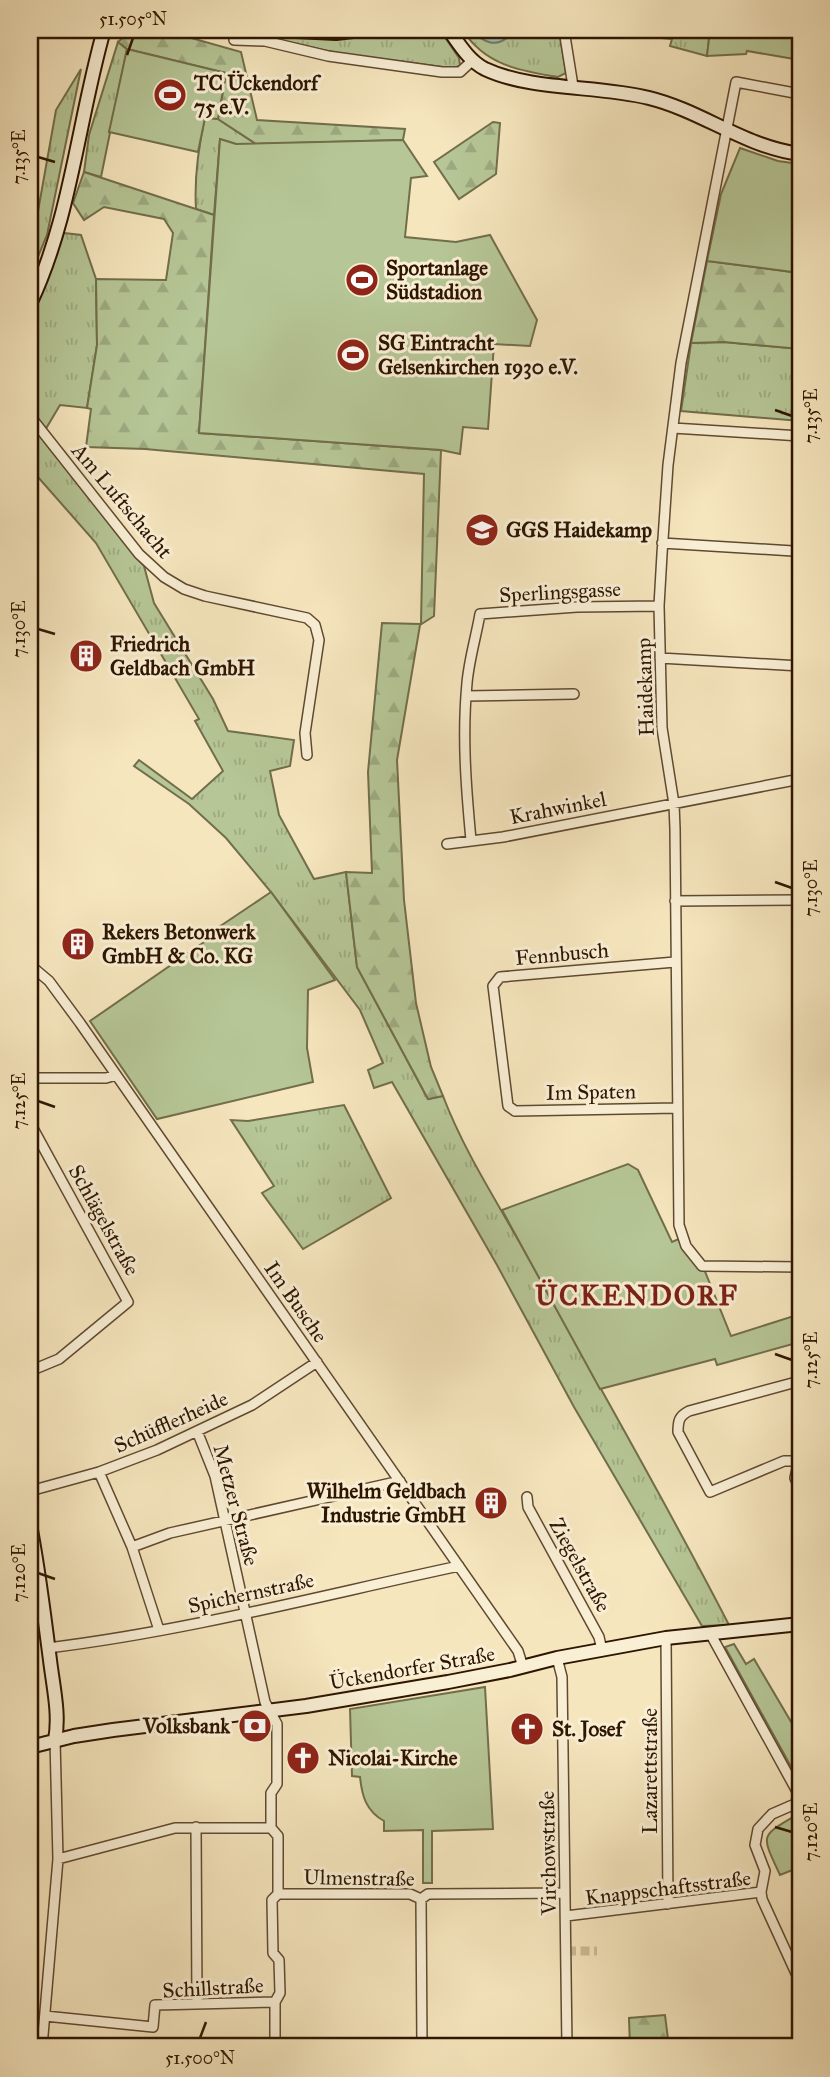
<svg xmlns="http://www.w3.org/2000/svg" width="830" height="2077" font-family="'IM FELL Great Primer',serif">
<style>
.grass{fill:url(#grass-tufts);stroke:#726e4b;stroke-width:2}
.forest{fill:url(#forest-firs);stroke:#726e4b;stroke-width:2}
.green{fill:#b6c696;stroke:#726e4b;stroke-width:2}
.water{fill:url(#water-waves);stroke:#717b6b;stroke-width:2}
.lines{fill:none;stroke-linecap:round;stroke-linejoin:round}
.street-tunnel{stroke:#cebc98;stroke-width:9;stroke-dasharray:9 4.5;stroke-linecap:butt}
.street-casing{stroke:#604930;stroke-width:12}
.secondary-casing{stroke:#2e1500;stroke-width:16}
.street{stroke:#f9efd5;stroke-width:9}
.secondary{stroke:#f9efd5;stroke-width:12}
.ticks{fill:none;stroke:#2e1500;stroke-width:2.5}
.labels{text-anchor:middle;stroke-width:6;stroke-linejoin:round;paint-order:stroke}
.poi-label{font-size:21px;font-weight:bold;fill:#2e1500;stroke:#f9efd5;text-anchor:start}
.street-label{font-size:21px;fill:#2e1500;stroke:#f9efd5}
.district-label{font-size:28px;font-weight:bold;letter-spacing:2px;fill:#7a1f14;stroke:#f9efd5}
.neatline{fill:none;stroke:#2e1500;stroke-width:2.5}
.ticks-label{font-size:18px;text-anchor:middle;fill:#2e1500}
</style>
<defs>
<pattern id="grass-tufts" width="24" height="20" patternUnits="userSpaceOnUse" patternTransform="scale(1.75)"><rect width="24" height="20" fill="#b6c696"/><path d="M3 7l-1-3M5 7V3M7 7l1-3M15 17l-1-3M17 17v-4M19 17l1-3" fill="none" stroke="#9da980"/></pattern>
<pattern id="forest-firs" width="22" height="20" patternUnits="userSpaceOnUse" patternTransform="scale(1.75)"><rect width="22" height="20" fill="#b6c696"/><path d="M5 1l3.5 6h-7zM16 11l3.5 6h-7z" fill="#9da980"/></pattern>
<pattern id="water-waves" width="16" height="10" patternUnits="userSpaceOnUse" patternTransform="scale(1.75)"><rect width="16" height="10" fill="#9dbfb3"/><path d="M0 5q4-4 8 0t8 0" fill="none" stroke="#88a398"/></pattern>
</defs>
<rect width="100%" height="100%" fill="#f6e6be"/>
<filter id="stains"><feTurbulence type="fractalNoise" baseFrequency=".00286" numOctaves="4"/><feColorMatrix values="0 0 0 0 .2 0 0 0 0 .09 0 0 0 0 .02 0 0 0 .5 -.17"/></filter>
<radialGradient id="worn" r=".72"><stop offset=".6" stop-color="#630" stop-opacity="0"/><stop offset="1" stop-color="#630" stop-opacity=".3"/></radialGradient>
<!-- grass -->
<path class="grass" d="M386,30H440L459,58L460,66L450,68L337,53L256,35L340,39Z
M463,30H559L566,73L558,77C521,71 484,65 463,30Z
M638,30H710L707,56L670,46L672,39L640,36Z
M118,42L127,49L101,177L84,172L89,135Z
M81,69L47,235L30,276V256L56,110Z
M205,117L218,119L256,144H236L220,139L214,215L196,209C194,177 198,149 205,117Z
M64,233L81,235L96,279L97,345L87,408L60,405L41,437L144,566L154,603L213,699L228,731L294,740L290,766L270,771L279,815L314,879L346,872L357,967L428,1099L443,1096C465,1154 500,1206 530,1261C596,1382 666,1502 729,1625L702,1626L574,1407L497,1265L392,1082L374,1088L368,1070L383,1063L360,1010L271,892L226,838L189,804L134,766L139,760L192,799L223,771L195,721L199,719L96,543L30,468V318Z
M724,342L800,349V421L681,411L691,343Z
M344,1105L391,1198L303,1249L262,1193L274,1186L231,1120L248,1121Z"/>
<!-- forest -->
<path class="forest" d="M132,30H163L241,52L257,120L405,129L403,140L256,144L218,119L226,73L127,49L118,42Z
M493,122L500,123L496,174L459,199L434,162Z
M84,172L214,215L199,433L441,450L434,616L420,625L397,760L404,900L416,1003L431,1067L443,1096L428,1099L357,967L346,872L372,873L368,772L382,623L421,624L424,474L145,449L86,447L91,409L87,408L97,345L96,279L166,280L173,233L164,219L104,207L84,220L73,203Z
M707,261L800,273V349L724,342L691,343Z
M665,2015L669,2047H630L629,2018Z"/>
<!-- green -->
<path class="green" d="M710,30H800V60L747,51L746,54L707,56Z
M127,49L226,73L218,119L205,118L198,152L109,132Z
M220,139L236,144L403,140L427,176L411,178L405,237L456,242L490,235L537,320L530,346L494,344L488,429L463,427L460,454L441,450L199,433Z
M740,148L778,161L800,164V273L707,261L721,194Z
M271,892L335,980L308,990L307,1048L313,1082L157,1119L90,1021L210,938L216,929Z
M628,1164L638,1170L672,1242L681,1238L704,1269L731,1336L800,1314V1342L717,1365L715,1359L600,1389L502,1210Z
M734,1644L746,1664L754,1659L800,1737V1783L725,1647Z
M485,1687L493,1829L432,1831V1883H423V1830L384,1831V1821C366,1811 362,1796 360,1777L352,1776L350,1709Z
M800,1813V1867L780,1875C760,1832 760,1837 800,1813Z"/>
<!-- water -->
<path class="water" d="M471,30H509L511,34C497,49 484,43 471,30Z"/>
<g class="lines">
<!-- street-tunnel -->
<path class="street-tunnel" d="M567,1951H597"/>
<defs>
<path id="street" d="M564,30L573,86
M234,40L265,41L328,56L442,72H460L473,60
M800,94L736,82L681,363L668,465L662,554L659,606L662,728L674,804L675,829L679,1225L686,1246L702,1266L800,1267
M30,416L139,554L164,577L184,589L205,596L307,618L315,625L319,640L305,733L307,755
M673,428L800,436
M662,543L793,551
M660,658L800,666
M467,696L574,694
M471,840C466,787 462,736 467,683C469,660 476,637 480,614L577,607L659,606
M447,844L503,837L800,779
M675,901L800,900
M675,962L500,977L493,986L508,1106L515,1111L677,1108
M30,965L49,981L80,1023L518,1651L523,1667
M30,1078H106L116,1075
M30,1123L128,1302L59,1359L30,1371
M197,1431L215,1476L265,1702L277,1724V1784L271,1793V1828L278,1836V1894L272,1900L273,1953L279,1960L280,1993L275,2002V2047
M800,1457L795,1478L800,1489
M799,1461H784L710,1492L678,1432C678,1421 679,1416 689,1411L800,1381
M99,1472L132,1547L159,1630
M30,1491L99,1472L157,1450L252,1405L317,1362
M527,1497L528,1507L599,1637L602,1650
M132,1547L170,1533L400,1481
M30,1604L43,1603
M710,1633L799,1795L795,1804L772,1814L758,1829L755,1845L765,1871L761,1892
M666,1638L668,1904
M48,1648C187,1631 323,1595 459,1566
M557,1658L562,1677L567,2047
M196,1827L197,2003
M58,1859L175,1828H271
M278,1894H410L421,1899L428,1894L565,1893
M421,1899L422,2047
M566,1916L761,1892L762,1899L800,1982
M45,2016L153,2027L155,2005L275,2002
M42,2047L58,1859L55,1740"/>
<path id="secondary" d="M276,30L336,33L361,30
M449,30C459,44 469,61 485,69C532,91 598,85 649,98C702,111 745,147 800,154
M30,304C71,218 78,121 104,30
M30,1525C39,1570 44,1615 50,1660C53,1686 60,1714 55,1740
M30,1747L74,1736L113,1730L306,1706L448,1682L510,1670L557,1658L666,1638L800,1624"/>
</defs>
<!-- street casing -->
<use href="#street" class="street-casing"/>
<!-- secondary casing -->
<use href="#secondary" class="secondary-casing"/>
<!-- street -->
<use href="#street" class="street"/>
<!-- secondary -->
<use href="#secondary" class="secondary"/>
</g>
<!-- ticks -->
<path class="ticks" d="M127,55L133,38M38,157L55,162M775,410L792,416M38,629L55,634M775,882L792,888M38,1101L55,1107M775,1354L792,1360M38,1573L55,1579M775,1827L792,1832M200,2038L206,2022"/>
<!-- icons -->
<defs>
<symbol id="stadium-disc" viewBox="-11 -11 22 22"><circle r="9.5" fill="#8f2418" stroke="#f9efd5"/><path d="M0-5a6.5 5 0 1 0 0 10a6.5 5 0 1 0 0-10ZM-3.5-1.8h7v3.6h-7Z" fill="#fff"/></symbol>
<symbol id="school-disc" viewBox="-11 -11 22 22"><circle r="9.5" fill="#8f2418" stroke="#f9efd5"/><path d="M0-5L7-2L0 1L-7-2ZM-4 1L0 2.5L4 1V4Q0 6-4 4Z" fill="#fff"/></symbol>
<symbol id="building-disc" viewBox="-11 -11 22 22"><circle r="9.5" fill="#8f2418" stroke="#f9efd5"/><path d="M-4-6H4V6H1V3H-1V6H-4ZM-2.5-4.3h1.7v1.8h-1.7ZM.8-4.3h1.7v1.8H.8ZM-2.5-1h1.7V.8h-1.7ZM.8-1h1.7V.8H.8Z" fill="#fff"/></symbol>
<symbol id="bank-disc" viewBox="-11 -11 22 22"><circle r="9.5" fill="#8f2418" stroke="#f9efd5"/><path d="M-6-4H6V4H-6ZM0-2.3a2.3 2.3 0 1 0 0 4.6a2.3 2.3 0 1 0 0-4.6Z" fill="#fff"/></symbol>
<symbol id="church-disc" viewBox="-11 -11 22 22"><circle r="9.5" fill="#8f2418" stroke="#f9efd5"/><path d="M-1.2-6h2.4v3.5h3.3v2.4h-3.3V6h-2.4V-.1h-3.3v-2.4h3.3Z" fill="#fff"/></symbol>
</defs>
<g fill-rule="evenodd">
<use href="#stadium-disc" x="151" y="76" width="38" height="38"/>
<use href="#stadium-disc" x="343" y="261" width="38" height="38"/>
<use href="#stadium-disc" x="334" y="336" width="38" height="38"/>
<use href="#school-disc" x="463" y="511" width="38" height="38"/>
<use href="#building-disc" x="67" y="637" width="38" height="38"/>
<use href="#building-disc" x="59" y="925" width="38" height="38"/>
<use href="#building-disc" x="472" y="1484" width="38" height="38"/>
<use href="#bank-disc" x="236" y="1707" width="38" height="38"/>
<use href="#church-disc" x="508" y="1710" width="38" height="38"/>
<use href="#church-disc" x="284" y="1739" width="38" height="38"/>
</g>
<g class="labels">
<!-- poi labels -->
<g class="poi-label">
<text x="194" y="90">TC Ückendorf<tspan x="194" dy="24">75 e.V.</tspan></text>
<text x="386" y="275">Sportanlage<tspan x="386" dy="24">Südstadion</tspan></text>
<text x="378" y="350">SG Eintracht<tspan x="378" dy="24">Gelsenkirchen 1930 e.V.</tspan></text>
<text x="506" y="537">GGS Haidekamp</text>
<text x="110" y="651">Friedrich<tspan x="110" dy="24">Geldbach GmbH</tspan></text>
<text x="102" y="939">Rekers Betonwerk<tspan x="102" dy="24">GmbH &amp; Co. KG</tspan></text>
<text x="466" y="1498" text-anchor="end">Wilhelm Geldbach<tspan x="466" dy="24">Industrie GmbH</tspan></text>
<text x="230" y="1733" text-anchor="end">Volksbank</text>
<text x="552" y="1736">St. Josef</text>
<text x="328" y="1765">Nicolai-Kirche</text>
</g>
<!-- street labels -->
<g class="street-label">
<text transform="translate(122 501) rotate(50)" y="7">Am Luftschacht</text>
<text transform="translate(560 592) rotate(-3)" y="7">Sperlingsgasse</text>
<text transform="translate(645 687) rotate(-92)" y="7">Haidekamp</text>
<text transform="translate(558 808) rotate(-11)" y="7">Krahwinkel</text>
<text transform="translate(562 954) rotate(-5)" y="7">Fennbusch</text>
<text transform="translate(591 1092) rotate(-1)" y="7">Im Spaten</text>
<text transform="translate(104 1220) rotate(61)" y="7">Schlägelstraße</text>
<text transform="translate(296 1302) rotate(55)" y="7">Im Busche</text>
<text transform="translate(171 1422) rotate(-24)" y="7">Schüfflerheide</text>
<text transform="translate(236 1505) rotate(75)" y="7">Metzer Straße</text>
<text transform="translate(580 1565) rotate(61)" y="7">Ziegelstraße</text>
<text transform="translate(251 1593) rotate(-12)" y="7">Spichernstraße</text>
<text transform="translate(412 1668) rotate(-10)" y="7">Ückendorfer Straße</text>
<text transform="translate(650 1771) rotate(-90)" y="7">Lazarettstraße</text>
<text transform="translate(548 1853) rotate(-91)" y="7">Virchowstraße</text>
<text transform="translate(359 1878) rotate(1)" y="7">Ulmenstraße</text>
<text transform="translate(668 1888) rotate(-7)" y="7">Knappschaftsstraße</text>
<text transform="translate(213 1988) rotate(-3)" y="7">Schillstraße</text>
</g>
<!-- district labels -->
<g class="district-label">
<text x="637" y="1305">ÜCKENDORF</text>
</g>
</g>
<!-- margin -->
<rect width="830" height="2077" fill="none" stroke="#f6e6be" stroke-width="77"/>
<rect x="38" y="38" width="754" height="2000" class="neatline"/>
<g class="ticks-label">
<text x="133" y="25">51.505°N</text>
<text transform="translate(19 157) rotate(-90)" y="6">7.135°E</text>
<text transform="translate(811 416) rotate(-90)" y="6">7.135°E</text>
<text transform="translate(19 629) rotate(-90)" y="6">7.130°E</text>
<text transform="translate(811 888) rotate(-90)" y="6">7.130°E</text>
<text transform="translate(19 1101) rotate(-90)" y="6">7.125°E</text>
<text transform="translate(811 1360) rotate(-90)" y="6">7.125°E</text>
<text transform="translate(19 1573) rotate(-90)" y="6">7.120°E</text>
<text transform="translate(811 1832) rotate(-90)" y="6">7.120°E</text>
<text x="200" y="2064">51.500°N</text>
</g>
<rect width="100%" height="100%" filter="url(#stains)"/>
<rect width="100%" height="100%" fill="url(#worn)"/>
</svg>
